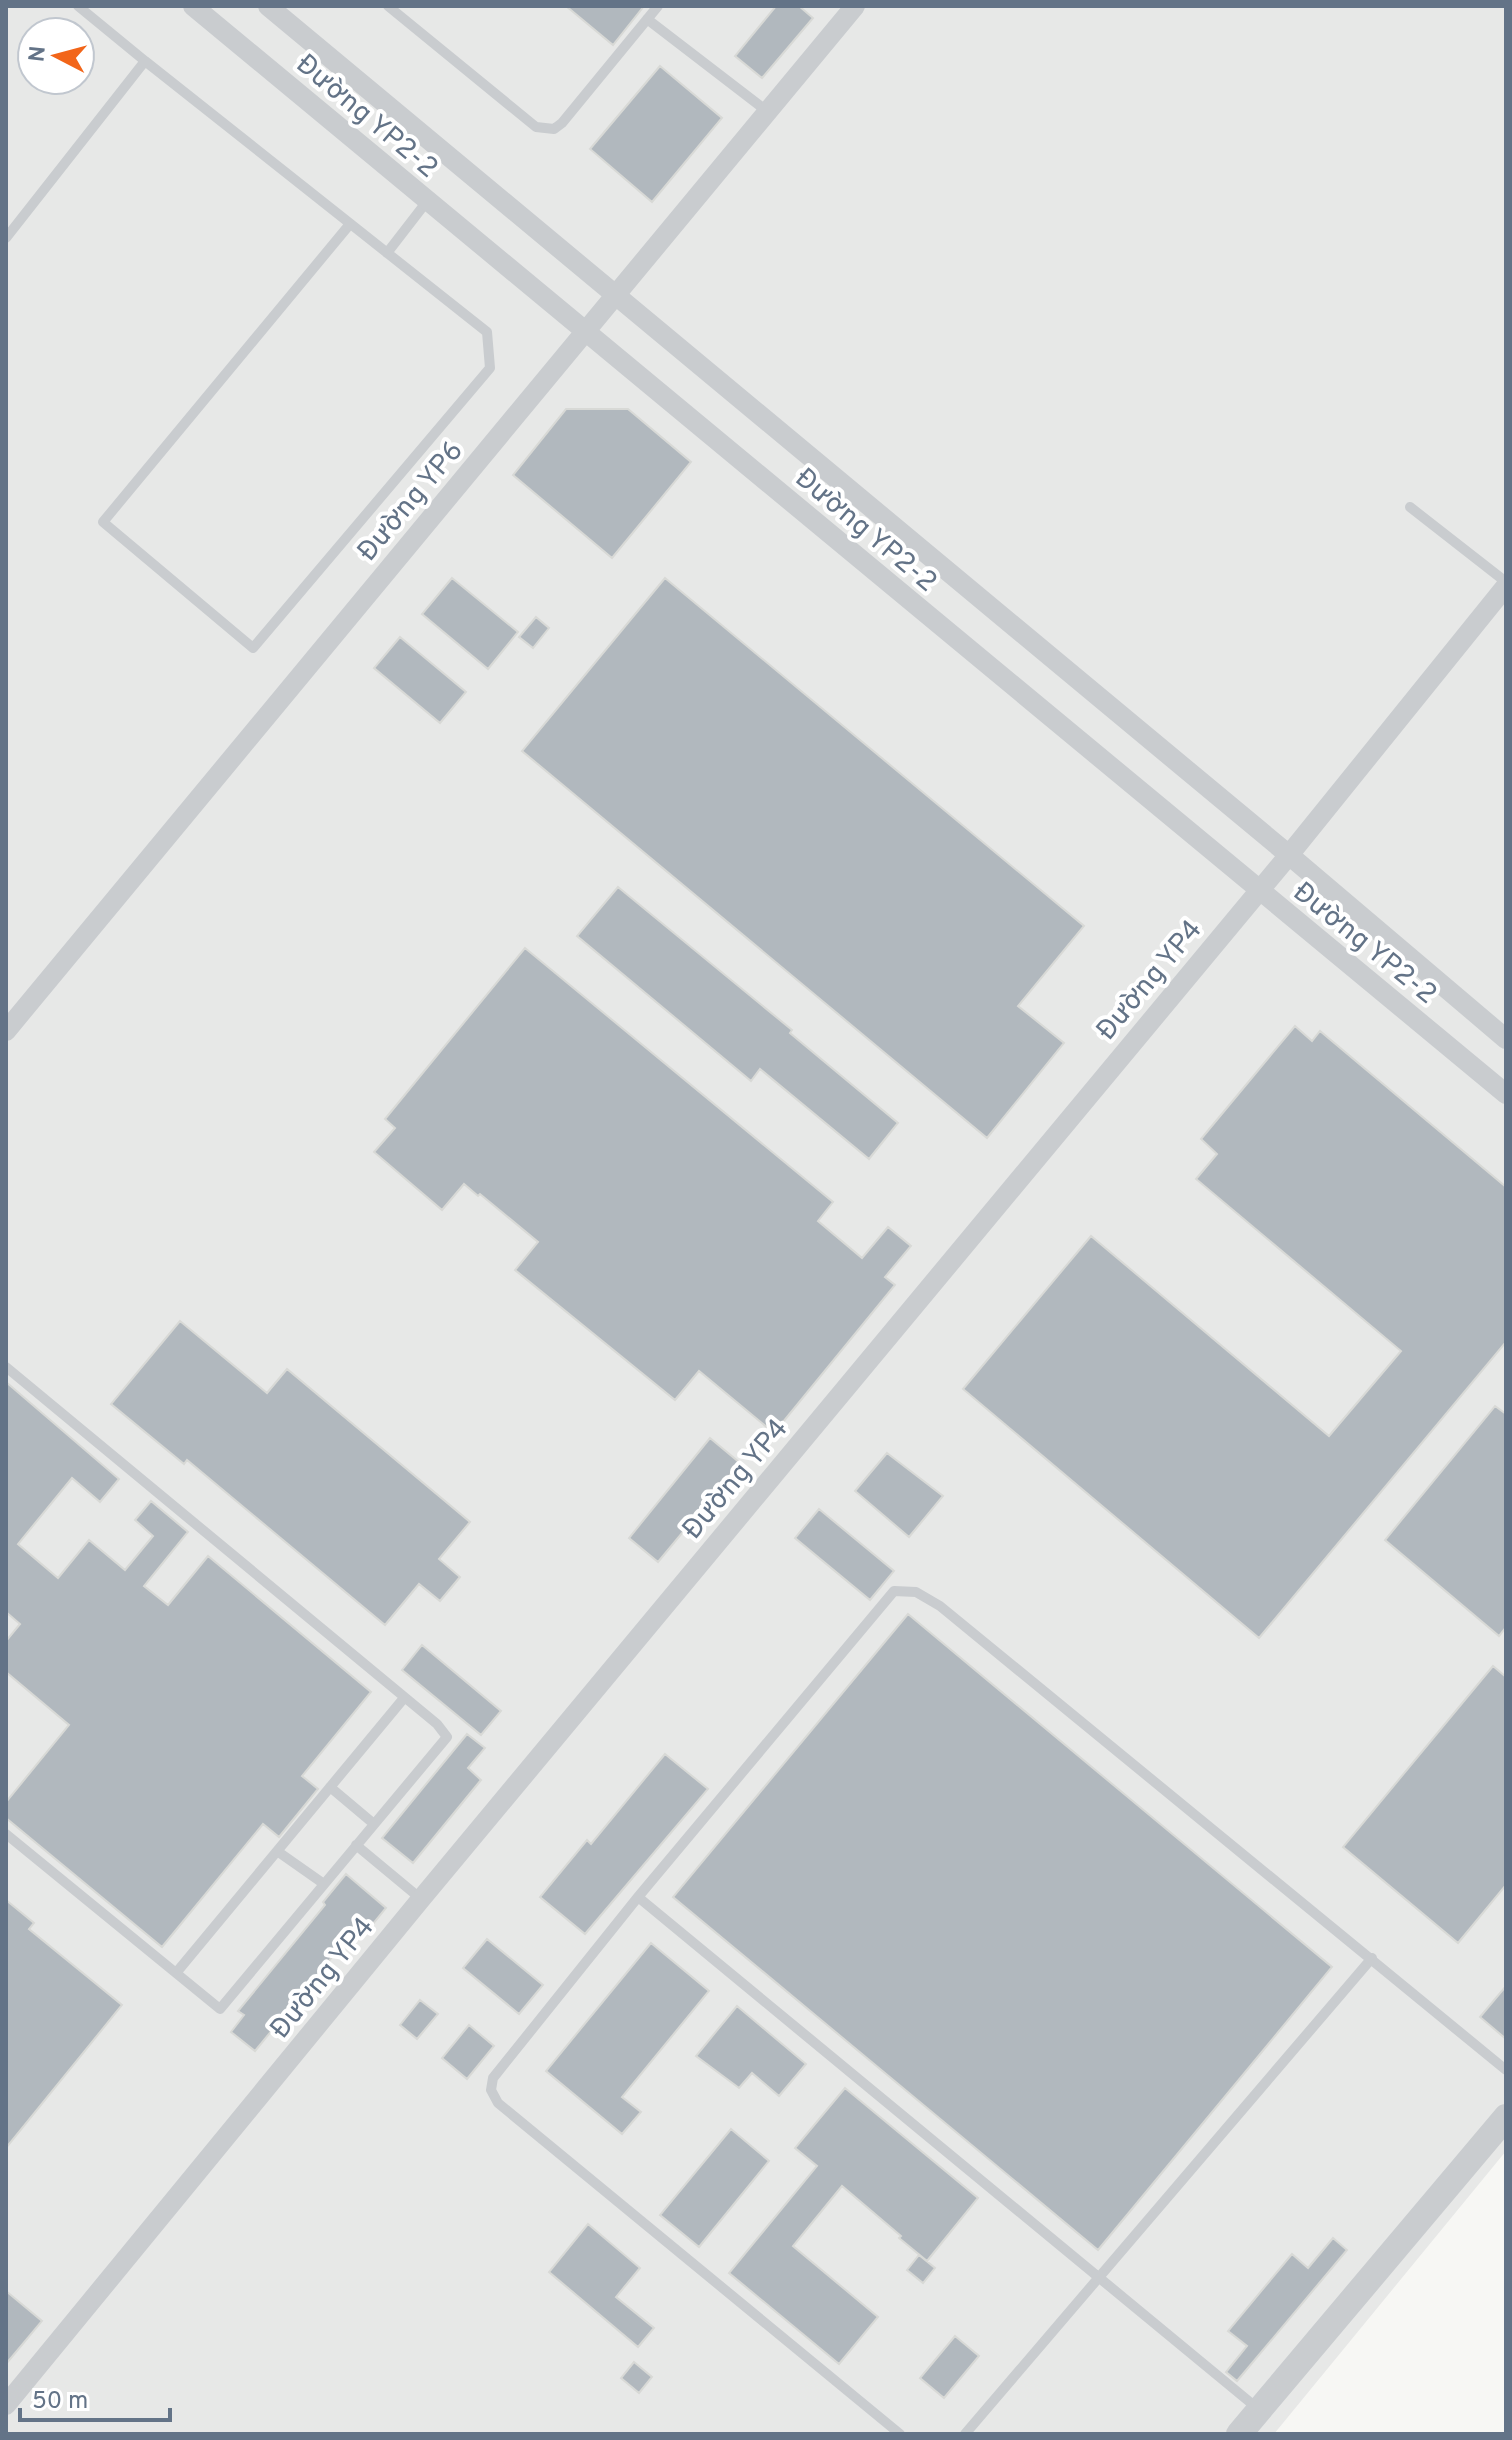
<svg xmlns="http://www.w3.org/2000/svg" width="1512" height="2440" font-family="Overpass,sans-serif">
<style>
.built{fill:#e7e8e7;fill-rule:evenodd}
.building{fill:#b1b8be;stroke:#d8d9d6;stroke-width:2}
.lines{fill:none;stroke-linecap:round;stroke-linejoin:round}
.service{stroke:#c9cccf;stroke-width:10}
.minor{stroke:#c9cccf;stroke-width:20}
.tertiary{stroke:#c9cccf;stroke-width:26}
.labels{text-anchor:middle;stroke-width:8;stroke-linejoin:round;paint-order:stroke}
.street-label{font-size:28px;fill:#637387;stroke:#fff}
</style>
<rect width="100%" height="100%" fill="#f7f7f4"/>
<!-- built -->
<path class="built" d="M6,6H1506V2151L1274,2434H6ZM32,32H80V80H32Z"/>
<!-- building -->
<path class="building" d="M566,6H644L613,45Z
M776,6H799L813,18L762,78L735,56Z
M660,66L722,118L652,202L590,149Z
M566,409H628L691,462L612,558L513,475Z
M452,578L518,632L488,669L422,614Z
M665,578L1084,926L1018,1006L1064,1043L987,1138L522,751Z
M536,617L549,628L533,648L519,637Z
M400,637L466,692L440,723L374,668Z
M618,887L792,1030L790,1033L898,1123L869,1159L760,1069L751,1081L577,936Z
M525,948L833,1202L818,1221L862,1258L888,1227L911,1246L885,1277L895,1285L774,1433L699,1371L675,1400L515,1270L538,1242L480,1194L478,1196L464,1184L442,1210L374,1152L395,1128L385,1119Z
M1295,1026L1312,1041L1320,1031L1506,1187V1342L1259,1638L963,1389L1091,1236L1329,1436L1401,1351L1196,1179L1217,1154L1201,1139Z
M180,1321L267,1393L287,1369L470,1522L439,1559L460,1577L440,1601L419,1584L385,1625L187,1460L184,1464L111,1404Z
M6,1382L119,1479L100,1502L72,1478L18,1544L58,1578L89,1540L125,1570L153,1536L135,1520L151,1501L188,1532L144,1586L168,1605L208,1556L371,1692L302,1776L318,1789L279,1837L263,1824L162,1947L6,1818V1802L69,1725L6,1672V1641L20,1624L6,1612Z
M1495,1406L1506,1414V1627L1499,1636L1385,1540Z
M710,1438L740,1463L658,1562L629,1538Z
M887,1453L943,1496L909,1537L855,1491Z
M819,1509L894,1571L870,1600L795,1538Z
M908,1614L1332,1967L1098,2250L673,1897Z
M422,1645L501,1711L481,1735L402,1670Z
M1493,1666L1506,1677V1885L1458,1943L1343,1847Z
M467,1734L485,1748L468,1768L481,1780L413,1863L382,1838Z
M665,1754L708,1789L585,1934L540,1897L587,1840L591,1844Z
M346,1874L386,1908L363,1936L355,1929L255,2051L231,2032L244,2015L238,2011L325,1905L323,1902Z
M6,1900L34,1923L29,1929L122,2005L6,2148Z
M487,1939L543,1985L519,2014L463,1968Z
M651,1943L709,1991L622,2097L641,2112L622,2134L546,2071Z
M1506,1986V2039L1480,2017Z
M420,2000L438,2014L417,2039L400,2025Z
M737,2006L806,2064L779,2096L752,2073L739,2088L696,2056Z
M469,2025L494,2046L467,2079L442,2058Z
M845,2088L978,2198L927,2261L899,2238L901,2236L842,2186L793,2246L878,2317L839,2364L729,2273L817,2166L795,2148Z
M731,2129L769,2161L699,2247L660,2215Z
M588,2224L640,2268L616,2297L654,2328L638,2347L549,2272Z
M1333,2238L1347,2250L1237,2381L1226,2372L1247,2346L1228,2331L1292,2254L1308,2268Z
M919,2255L935,2268L923,2283L907,2270Z
M6,2291L42,2321L6,2364Z
M955,2336L979,2356L944,2398L920,2378Z
M634,2362L652,2377L639,2393L621,2378Z"/>
<g class="lines">
<!-- service -->
<path class="service" d="M388,6L536,127L554,129L562,123L658,6
M647,19L768,112
M145,61L487,332L490,368L253,648L103,522L350,224
M6,238L145,61L78,6
M387,253L428,200
M1410,507L1506,582
M6,1367L437,1724L447,1737L220,2009L6,1834
M330,1787L374,1824
M356,1845L421,1899
M277,1851L324,1884
M638,1897L1257,2408
M176,1973L404,1698
M900,2434L498,2103L491,2090L493,2078L638,1897L894,1591L916,1592L940,1606L1506,2070
M965,2434L1372,1958"/>
<!-- minor -->
<path class="minor" d="M193,6L1506,1094
M268,6L1289,855L1506,1039
M6,1031L855,6
M6,2405L421,1899L1289,855L1506,586"/>
<!-- tertiary -->
<path class="tertiary" d="M1239,2434L1506,2117"/>
</g>
<g class="labels">
<!-- street labels -->
<g class="street-label">
<text transform="translate(368 115) rotate(40)" y="10">Đường YP2-2</text>
<text transform="translate(409 500) rotate(-50)" y="10">Đường YP6</text>
<text transform="translate(867 529) rotate(40)" y="10">Đường YP2-2</text>
<text transform="translate(1366 942) rotate(39)" y="10">Đường YP2-2</text>
<text transform="translate(1148 979) rotate(-50)" y="10">Đường YP4</text>
<text transform="translate(734 1478) rotate(-50)" y="10">Đường YP4</text>
<text transform="translate(321 1977) rotate(-51)" y="10">Đường YP4</text>
</g>
</g>
<!-- border -->
<rect width="1512" height="2440" fill="none" stroke="#637387" stroke-width="16"/>
<!-- north arrow -->
<g transform="translate(56 56) rotate(276)"><circle r="38" fill="#ffffff" stroke="#c1c7cf" stroke-width="2"/>
<path d="M0-6L14 30L0 20L-14 30Z" fill="#f26519"/>
<text y="-12" font-size="22" font-weight="bold" text-anchor="middle" fill="#637387">N</text>
</g>
<!-- scale -->
<path d="M20 2408v12h150v-12" fill="none" stroke="#637387" stroke-width="4"/>
<text x="32" y="2408" font-size="24" fill="#637387" stroke="#ffffff" stroke-width="6" paint-order="stroke">50 m</text>
</svg>
